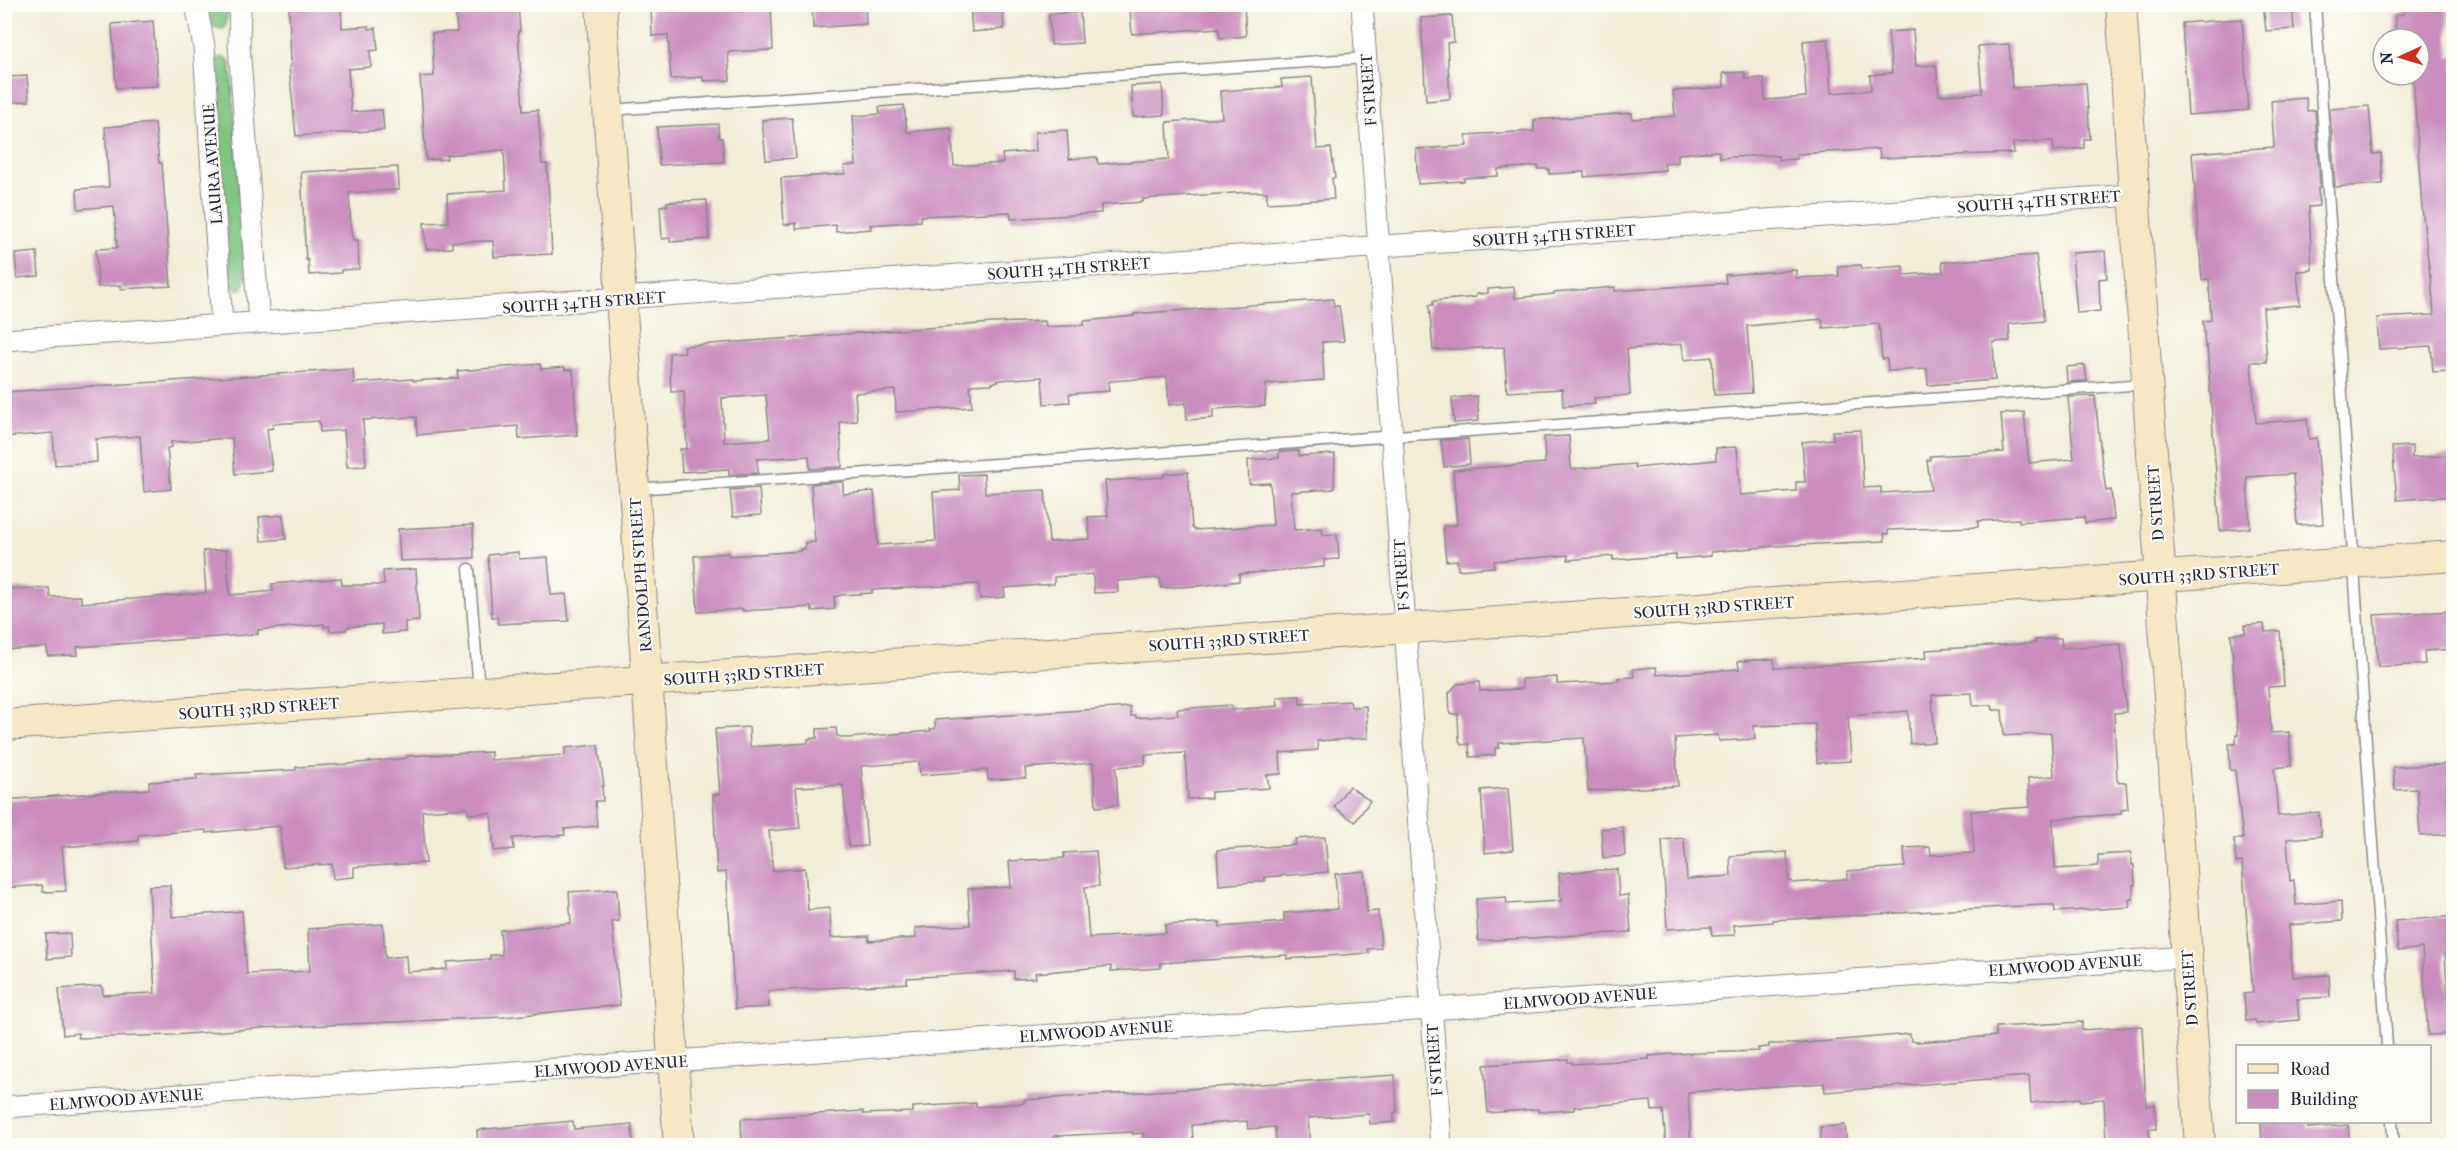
<svg xmlns="http://www.w3.org/2000/svg" width="2458" height="1150" font-family="'IM FELL French Canon',serif">
<style>
.green{fill:#7fc681;stroke:#50745e;stroke-width:1.5}
.building{fill:#cb8dc0;fill-rule:evenodd}
.lines{fill:none;stroke-linecap:round;stroke-linejoin:round}
.lane-casing{stroke:#8a8889;stroke-width:13}
.street-casing{stroke:#8a8889;stroke-width:23}
.secondary-casing{stroke:#8a8889;stroke-width:32}
.lane{stroke:#fff;stroke-width:10}
.street{stroke:#fff;stroke-width:21}
.secondary{stroke:#f7e8c3;stroke-width:30}
.labels{text-anchor:middle;stroke-width:4.5;stroke-linejoin:round;paint-order:stroke}
.street-label{font-size:16px;fill:#22223b;stroke:#fdfcf7}
</style>
<rect width="100%" height="100%" fill="#fdfcf7"/>
<filter id="ink" filterUnits="userSpaceOnUse"><feTurbulence type="fractalNoise" baseFrequency=".0167" numOctaves="2"/><feDisplacementMap in="SourceGraphic" scale="12" xChannelSelector="R" yChannelSelector="G"/><feConvolveMatrix kernelMatrix="1 2 1 2 8 2 1 2 1" color-interpolation-filters="sRGB"/></filter>
<filter id="wash" filterUnits="userSpaceOnUse"><feTurbulence type="fractalNoise" baseFrequency=".008" numOctaves="4" result="noise"/><feDisplacementMap in="SourceGraphic" scale="24" xChannelSelector="R" yChannelSelector="G"/><feGaussianBlur stdDeviation="1.35" result="paint"/><feColorMatrix in="noise" values="0 0 0 0 0 0 0 0 0 0 0 0 0 0 0 0 0 1.4 0 .05"/><feComposite in="paint" operator="in"/></filter>
<g filter="url(#wash)">
<rect width="100%" height="100%" fill="#f3edd7"/>
<!-- green -->
<path class="green" d="M206,5H229L226,24L223,29L213,27Z
M222,57L228,59L231,66L245,275L243,288L239,290L231,287L230,282L215,66L218,59Z"/>
<g id="blocks">
<!-- building -->
<path class="building" d="M289,4H341L342,28L369,26V29L376,28L378,50L370,51L371,67L348,69L351,112L382,110L384,130L296,136L289,67L291,66Z
M455,4H518L520,31H518L523,111L538,110L542,164H547L552,254L494,257L493,241L452,242V248L426,249L424,223L448,222L447,194L506,190L504,150L446,155L447,159L426,160L420,77L434,76L432,33L457,32Z
M651,4H771L773,50L728,52L730,80L703,81V77L671,79L668,35L652,36Z
M812,4H865L866,24L813,28Z
M970,4H1002L1004,29L972,32Z
M1244,4L1246,36L1220,38L1219,28L1132,34L1130,9Z
M2263,4H2292L2294,29L2266,31Z
M2403,4H2447L2450,57H2454V371L2433,372L2431,346L2379,349L2377,318L2434,315L2431,276H2430L2422,208L2413,75H2419V39H2396L2395,15L2404,14Z
M1080,12L1082,43L1051,45L1049,14Z
M1452,16L1454,42L1447,43L1450,99L1426,101L1421,18Z
M2242,19L2248,110L2188,115L2182,23Z
M153,21L158,86L116,88L112,24Z
M1913,30L1916,66L1936,65L1939,95L1982,93L1978,46L2009,44L2012,88L2086,83L2090,139H2084V148L2054,151L2053,141L2013,143L2014,153L1880,158L1879,149L1797,154V159L1779,160L1778,156L1764,155L1720,158L1719,151L1678,154V162L1664,163L1665,170L1584,177V172L1549,174V169H1538V166L1498,169V176L1464,178V181L1418,184L1416,149L1467,146L1466,135L1534,131V120L1632,113V119L1675,116L1673,91L1724,87L1723,73L1745,72V79L1764,78L1765,100L1806,97L1803,41L1828,39L1831,93L1871,90L1870,75L1892,73L1888,32Z
M27,76L29,101L4,103V77Z
M1312,77L1317,149L1331,148L1335,178H1332L1334,199L1267,203V192H1249L1143,199V202L1101,205V213L1011,219L1010,212L921,216V221L870,225L871,229L836,232V225L796,229V223L784,225L781,178L845,174L844,166L856,165L853,116L880,114L879,107L904,105L907,132L951,128L954,166L1003,163L1002,154L1036,151L1035,132L1067,130L1069,159L1097,157L1098,164L1169,159L1167,122L1222,118L1220,91L1282,87L1281,79Z
M1162,84L1164,115L1133,117L1131,86Z
M2306,98L2307,111L2315,110L2320,187L2318,188L2319,206L2309,207L2312,270L2297,271L2300,305L2263,308L2267,362H2251L2256,423L2307,419L2309,439L2317,438L2323,524L2297,525L2293,474L2247,477L2250,528L2220,531L2207,346L2205,347L2203,321L2211,320L2209,279L2202,280L2192,153L2274,147L2271,101Z
M2369,106L2373,154L2381,153L2383,184L2335,187L2330,109Z
M792,118L796,158L766,160L762,120Z
M155,123L159,163H162L171,286L121,289V285L98,287L96,249L117,248L114,206L78,209L77,189L109,187L105,127Z
M718,124L719,138H722L724,162L659,165L657,127Z
M398,167L399,190L349,193L351,231L353,240H358L359,269L341,270V273L309,275L308,260H306L301,172Z
M707,200L709,239L670,242V238L662,239L660,206L668,205L667,202Z
M2105,251L2107,278L2099,279L2100,311L2077,313L2072,253Z
M37,252L39,276L17,278L15,254Z
M2036,255L2044,321L2009,324L2010,341L1993,342L1995,380L1928,385L1927,369L1888,371L1887,359H1882L1879,324L1823,328L1822,319L1747,326L1752,393L1714,395L1712,357L1684,360L1682,344L1627,349L1630,395L1594,398L1595,404L1563,406L1562,389L1507,392L1504,347L1433,350L1429,305H1433V301L1476,297V294L1488,293V289L1514,287L1515,298L1554,294V292L1615,287V291L1726,283L1725,275L1768,272L1796,270V278L1839,276L1838,266L1861,265L1862,269L1903,266L1904,275L1943,272L1942,262Z
M1333,299L1334,306H1339L1344,341L1322,342L1324,380L1266,384L1265,406L1213,409V418L1187,420L1186,403L1169,405L1167,377L1111,381L1108,383L1109,391L1069,394L1070,402L1044,404L1042,377L1000,380L991,384L970,385L972,407L896,412L895,390L855,393L857,421L840,422L842,467L810,469L809,456L757,459L758,473L729,475V469L682,472L680,449H687L684,391L671,392L669,353L685,352L684,346L993,323L1045,321L1046,327L1084,325V321L1134,316V314ZM766,395L770,439L724,442L722,398Z
M540,364L541,369L565,367V370H573L577,435L519,439L518,426L417,435L416,417L363,420L366,466L347,467L344,430L320,432L319,421L273,424V428L267,429L272,471L235,474L232,438L171,442L172,447L167,448L171,489L144,492L140,436L96,439L97,462L55,465L53,433L4,437V392L353,369L354,383L413,379V381L458,378L457,371Z
M2085,365L2087,381L2067,382L2066,367Z
M1477,396L1479,421L1454,423L1452,398Z
M2095,396L2101,456L2106,491L2111,490L2114,520L2085,523L2084,517L2019,522V519L1978,521V527L1888,530V534H1884L1885,541L1775,546L1711,552V556L1676,559V555L1613,560V556L1568,560V555L1494,561V567L1458,570L1457,560L1446,561L1443,528L1444,526L1457,525L1453,470L1545,463L1544,437L1569,436L1571,469L1635,464V468L1716,460V448L1737,447L1740,495L1796,491V482H1805L1802,442L1833,439L1832,431L1860,430L1864,488L1881,487V493L1931,490L1927,460H1930V456L2004,452L2001,414L2024,412L2029,463L2074,459L2068,397Z
M1468,439L1470,464L1444,467L1441,440Z
M2412,446V458L2454,455V496L2397,500L2392,447Z
M1299,451V456L1335,454L1334,489L1291,492L1294,530L1322,528L1323,535L1337,534L1339,559L1324,560V567L1239,574V581L1198,586L1161,588L1160,578L1117,581L1118,592L1094,593L1093,574L1054,577V584L1004,588L1005,597L980,599L979,584L872,590V593L841,595L834,597L835,609L812,611L811,607L743,611V609L698,612L694,556L729,553V556L801,551L800,549H805V543L815,542L811,484L843,482V494L874,491L878,545L936,541L933,492L960,490L959,475L984,474L985,493L1045,490L1049,542L1090,539L1088,517L1108,516L1105,481L1164,477V474L1188,472L1192,528L1195,530L1273,525L1270,483L1249,484L1248,460L1279,458V452Z
M759,488L761,515L733,517L730,490Z
M283,515L286,539L261,541L259,517Z
M473,525L474,558L400,561L398,529Z
M226,550L230,595L273,591L272,584L341,578L342,585H384L383,571L416,569L419,621L405,622V632L382,634V624L347,627L346,630L330,631L329,626L324,627V624L258,630V634L77,647L78,655L48,656L47,647L4,650V589L49,588L50,597L81,596V603L206,593L203,551Z
M518,552L519,559L548,557L551,595L566,594L569,621L498,624L497,617H492L488,555Z
M2454,611V649L2424,651L2425,664L2378,667L2374,615Z
M2264,624L2265,632L2280,631L2284,686L2268,687L2271,733L2289,732L2291,766L2274,768L2278,816L2319,812L2321,836L2287,839L2290,881L2294,880L2296,905L2341,901L2342,921L2289,925L2293,977L2329,975L2330,997L2297,999L2299,1020L2256,1024L2255,1020L2246,1021L2244,994L2253,993L2242,862L2236,863L2234,839H2243L2235,770H2230L2229,744H2236V735H2238L2231,634L2245,633V625Z
M2061,638L2062,648L2121,644L2126,712L2114,713L2117,780L2119,783L2126,782L2128,809L2121,810V814L2053,819L2055,869L2098,866V855L2131,853L2132,865H2134L2135,885H2133V899H2129L2130,907L2055,912L2054,905H2043L1773,920V922L1734,925L1735,935L1712,936L1711,927L1667,929L1662,840L1684,838L1687,879L1731,876L1730,856L1787,852L1789,881H1792V883L1847,879V871L1905,867L1904,848L1930,847L1931,855L1974,853L1971,811L2030,807L2028,778L2054,776L2051,733L2004,736L2002,710H1993L1992,705L1973,706L1972,693L1932,695L1935,742L1910,744L1908,711L1848,716L1851,761L1817,763L1815,724L1754,726L1755,739L1719,741L1718,735L1675,738L1678,786L1588,791L1584,738L1499,743V748H1495V755L1470,757L1469,744L1461,745L1459,740L1458,714H1450L1449,693L1457,684L1479,682L1480,691L1520,689L1522,688V679L1557,677V684L1579,683L1619,681L1618,678L1634,677L1633,669L1656,667L1657,675L1739,669L1738,661L1774,659L1775,668H1777L1927,658L1926,650L2036,643L2035,640Z
M1300,696V704L1350,701L1351,707L1366,706L1368,738L1317,741L1318,750L1280,753L1281,774L1267,775L1269,788L1211,792V798L1188,799L1185,753L1145,755V765L1116,767L1118,805L1096,807L1093,763L1025,768L1026,778L988,780L987,770L920,775L919,762L861,766L867,846L849,847L843,785L796,787L800,828L769,831L773,871L805,868L808,910L830,908L831,938L869,936V941L916,938L915,928L970,925L968,889L1011,887L1009,861L1064,858V853L1096,851L1099,886L1085,887L1089,938L1166,933L1165,925L1220,922V927L1284,922V913L1338,909L1335,874L1364,871L1367,912L1378,911L1381,948L1368,949L1369,953L1287,959V955L1160,963L1161,968L1111,971V966L1035,973L1036,978L1014,979V971L907,978V983L882,985L768,991L769,1007L735,1009L727,882L726,872L717,873L713,795L720,794L715,729L749,727L750,747L808,743V739L817,738V729L836,728L837,736L846,738L931,731L930,729H935V720L1130,707L1131,716H1136V718L1178,715L1177,709L1231,705L1232,710L1278,706L1277,697Z
M598,745L604,786H602L603,801H595L597,826L564,829L565,835L513,838L514,849L494,851L491,813L468,814L467,808L422,811L426,863L354,867V877L333,879L332,864L283,867L280,826L206,833V830L138,835V841L62,847L66,891L43,892L42,885L4,888V800L149,789V782L197,779L196,775L296,770V767L349,764L407,758V756L491,752V760L565,755V748Z
M2454,764V834L2420,836L2417,789L2395,790L2393,767Z
M1349,786L1370,801L1355,822L1334,807Z
M1508,788L1513,850L1485,853L1481,790Z
M1623,827L1625,856L1603,858L1601,829Z
M1325,837L1328,872L1265,877V881L1219,885L1217,850L1296,845L1295,839Z
M1617,869L1619,896L1628,895L1631,932L1478,941L1476,899L1506,897L1507,904L1561,901L1559,873Z
M170,885L172,917L242,911L247,974L310,971L308,929L383,924L385,958L406,956L407,972L447,969V962L490,959V955H502L500,930L571,923L569,892L617,889L619,921L612,922L620,1005L504,1017L262,1028L174,1035L78,1038V1033L63,1035L59,989L102,986L103,995L155,993L149,886Z
M2454,916V946L2450,947L2451,954H2445L2450,1034L2428,1035L2422,948L2398,951L2395,921Z
M70,933L71,957L47,959L46,934Z
M2082,1022V1030L2142,1026L2146,1106L2155,1105L2156,1129H2149L2150,1141L2106,1143L2104,1099L2081,1101L2080,1098L2031,1103L2029,1076L1825,1092L1824,1083L1688,1092L1691,1146H1666L1663,1110L1652,1111L1651,1101L1574,1107V1110L1538,1112V1109L1488,1113L1484,1065L1568,1059V1062H1572V1064L1649,1059V1056L1672,1054L1759,1051L1758,1048L1769,1047V1044H1795L1910,1034L1911,1041L1917,1042L1996,1036V1027Z
M1395,1075L1397,1112H1394V1122L1370,1124L1369,1114L1308,1118L1310,1146H1276L1275,1127L1248,1129L1247,1121L1192,1125L1193,1141L1144,1144L1143,1133L1133,1134V1132L1054,1136L1053,1146H742L741,1119L863,1111V1114L913,1112V1107L976,1103V1107L1024,1103V1100Z
M573,1121L574,1129L632,1124L633,1146H478L477,1130Z
M2261,1122H2308V1128L2348,1125L2350,1146H2262Z
M1845,1125L1847,1146H1821L1820,1127Z"/>
</g>
</g>
<g filter="url(#ink)">
<use href="#blocks" fill-opacity="0" stroke="#8a8889" stroke-width="1.5"/>
<g class="lines">
<defs>
<path id="lane" d="M2315,4L2387,1046
M609,110L1366,58
M635,489L2146,384
M469,569L479,690
M2392,1122L2394,1146"/>
<path id="street" d="M196,4L204,47L222,325
M240,4L239,44L259,323
M1362,4L1441,1146
M4,340L2133,195
M4,1107L2187,957"/>
<path id="secondary" d="M601,4L679,1146
M2121,4L2200,1146
M4,725L2454,556"/>
</defs>
<!-- lane casing -->
<use href="#lane" class="lane-casing"/>
<!-- street casing -->
<use href="#street" class="street-casing"/>
<!-- secondary casing -->
<use href="#secondary" class="secondary-casing"/>
<!-- lane -->
<use href="#lane" class="lane"/>
<!-- street -->
<use href="#street" class="street"/>
<!-- secondary -->
<use href="#secondary" class="secondary"/>
</g>
</g>
<g class="labels">
<!-- street labels -->
<g class="street-label">
<text transform="translate(1368 90) rotate(-94)" y="6">F STREET</text>
<text transform="translate(212 164) rotate(-94)" y="6">LAURA AVENUE</text>
<text transform="translate(2039 201) rotate(-4)" y="6">SOUTH 34TH STREET</text>
<text transform="translate(1554 235) rotate(-4)" y="6">SOUTH 34TH STREET</text>
<text transform="translate(1069 268) rotate(-4)" y="6">SOUTH 34TH STREET</text>
<text transform="translate(584 302) rotate(-4)" y="6">SOUTH 34TH STREET</text>
<text transform="translate(2155 503) rotate(-94)" y="6">D STREET</text>
<text transform="translate(2199 574) rotate(-4)" y="6">SOUTH 33RD STREET</text>
<text transform="translate(640 575) rotate(-94)" y="6">RANDOLPH STREET</text>
<text transform="translate(1401 575) rotate(-94)" y="6">F STREET</text>
<text transform="translate(1714 607) rotate(-4)" y="6">SOUTH 33RD STREET</text>
<text transform="translate(1229 640) rotate(-4)" y="6">SOUTH 33RD STREET</text>
<text transform="translate(744 674) rotate(-4)" y="6">SOUTH 33RD STREET</text>
<text transform="translate(259 708) rotate(-4)" y="6">SOUTH 33RD STREET</text>
<text transform="translate(2065 965) rotate(-4)" y="6">ELMWOOD AVENUE</text>
<text transform="translate(2189 988) rotate(-94)" y="6">D STREET</text>
<text transform="translate(1580 998) rotate(-4)" y="6">ELMWOOD AVENUE</text>
<text transform="translate(1096 1031) rotate(-4)" y="6">ELMWOOD AVENUE</text>
<text transform="translate(1434 1060) rotate(-94)" y="6">F STREET</text>
<text transform="translate(611 1066) rotate(-4)" y="6">ELMWOOD AVENUE</text>
<text transform="translate(126 1099) rotate(-4)" y="6">ELMWOOD AVENUE</text>
</g>
</g>
<!-- margin -->
<rect width="2458" height="1150" fill="none" stroke="#fdfcf7" stroke-width="24"/>
<!-- legend -->
<rect x="2236" y="1045" width="195" height="78" fill="#fdfcf7" stroke="#a5a5ac" stroke-width="1.5"/>
<rect x="2248" y="1064" width="30" height="9" fill="#f7e8c3" stroke="#a5a5ac" stroke-width="1.5"/>
<text x="2290" y="1075" font-size="18" fill="#22223b">Road</text>
<rect x="2248" y="1090" width="30" height="18" fill="#cb8dc0" stroke="#a5a5ac" stroke-width="1.5"/>
<text x="2290" y="1105" font-size="18" fill="#22223b">Building</text>
<!-- north arrow -->
<g transform="translate(2401 57) rotate(266)"><circle r="28" fill="#fdfcf7" stroke="#a5a5ac" stroke-width="1.5"/>
<path d="M0-4.5L10 22L0 15L-10 22Z" fill="#c8321e"/>
<text y="-9" font-size="16" font-weight="bold" text-anchor="middle" fill="#22223b">N</text>
</g>
</svg>
